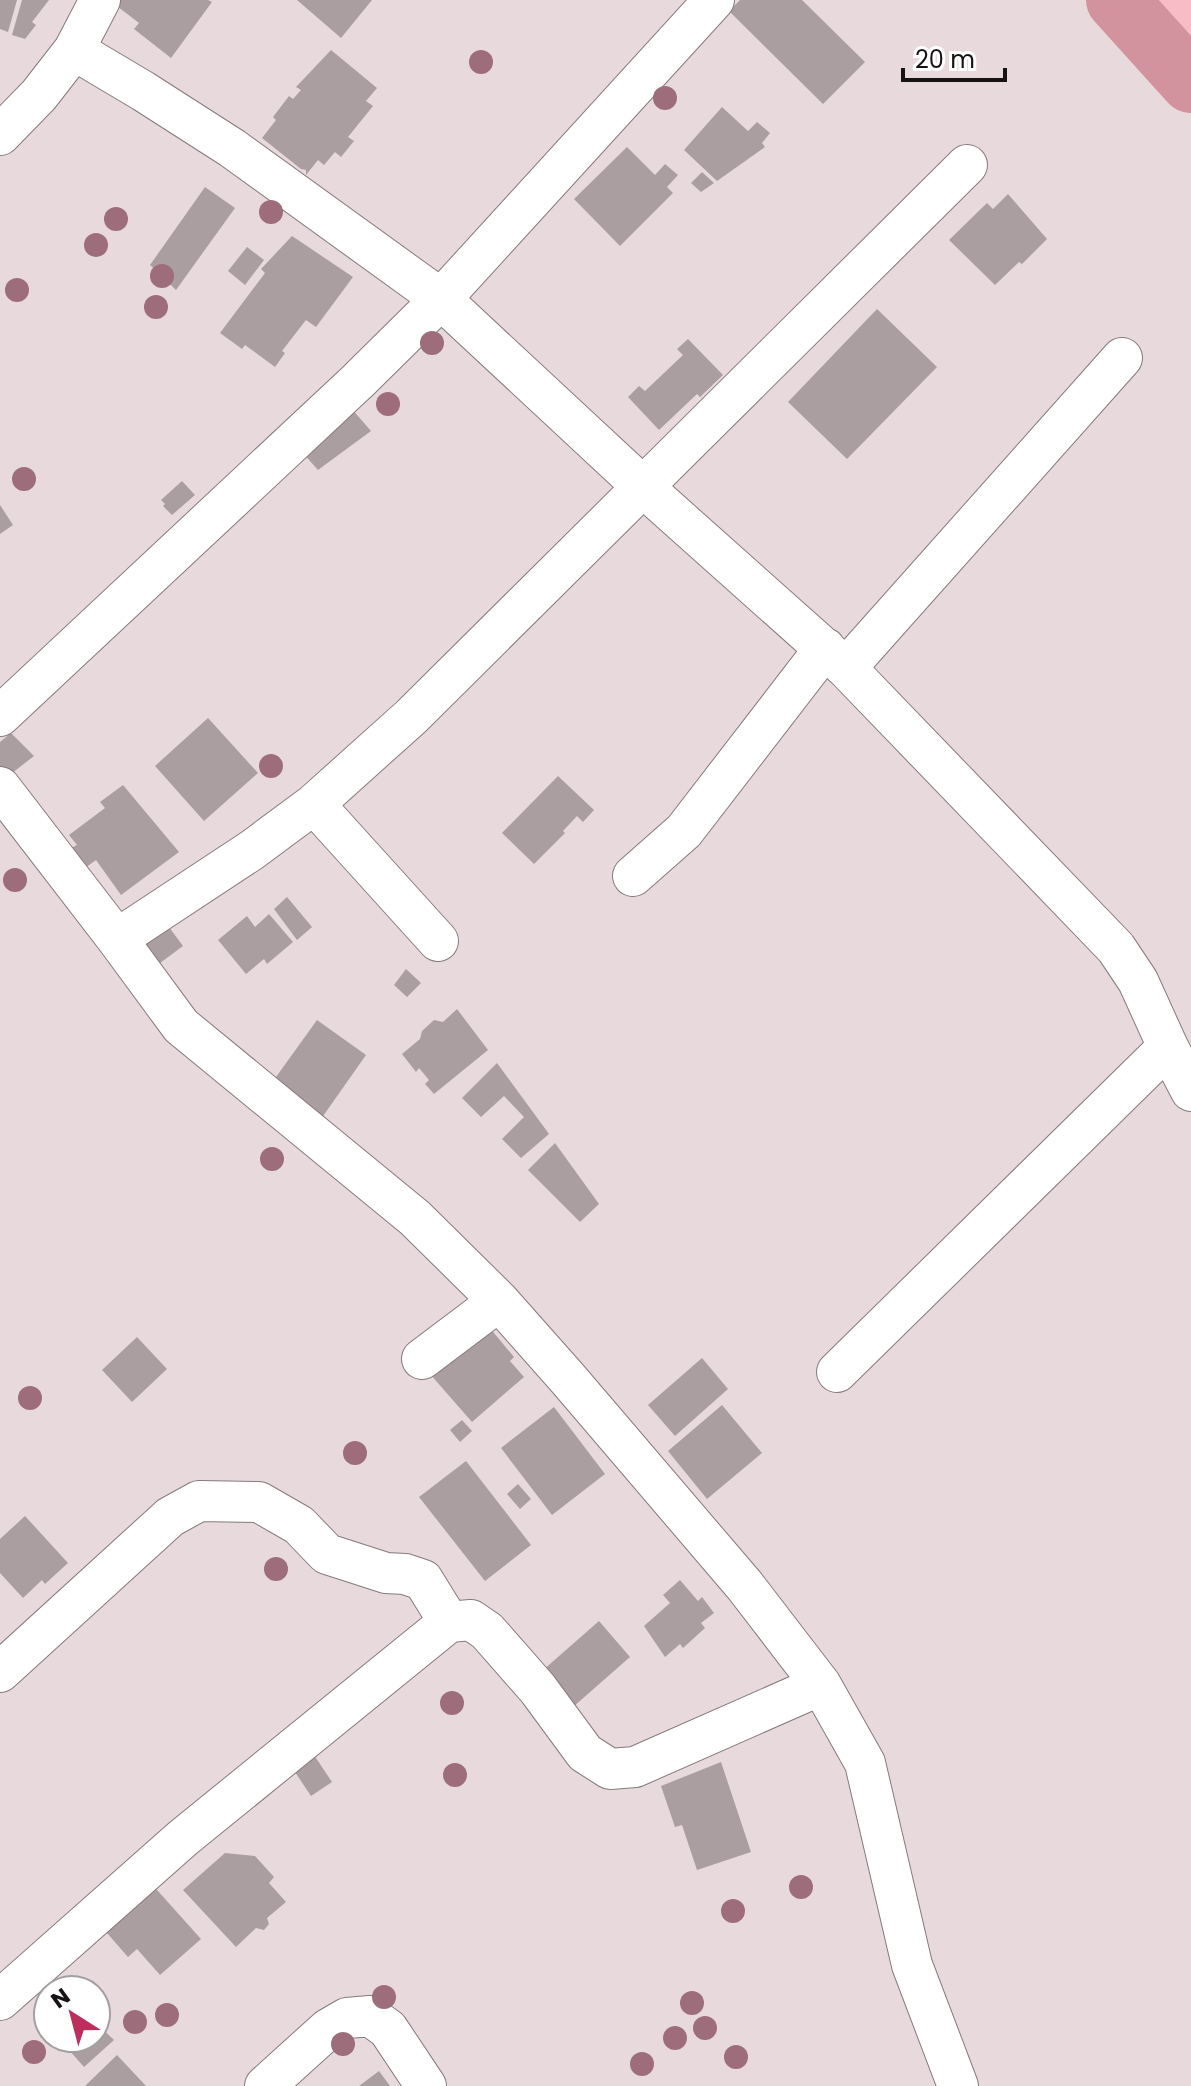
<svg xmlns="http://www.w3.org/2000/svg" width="1191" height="2086" font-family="Poppins,sans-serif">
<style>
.green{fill:#f8bcc6}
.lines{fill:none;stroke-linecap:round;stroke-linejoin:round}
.river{stroke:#d2939e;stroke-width:62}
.building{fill:#ab9ea0}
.minor-casing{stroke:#867a7b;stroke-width:42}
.minor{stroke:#fff;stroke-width:40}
.tree{fill:#9d6d7b}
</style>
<rect width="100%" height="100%" fill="#e8dadc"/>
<!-- green -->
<path class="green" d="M1117,0H1191V82Z"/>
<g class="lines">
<!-- river -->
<path class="river" d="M1117,0L1191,82"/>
</g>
<!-- building -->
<path class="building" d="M0,0H17L8,32L0,29Z
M22,0H49L32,22L36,25L25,39L12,35Z
M109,0H208L212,2L171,58L134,29L139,23Z
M297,0H372L341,38Z
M740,0H802L865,62L823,104L729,11Z
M331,50L377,88L366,101L373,106L348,137L354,141L341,157L335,152L324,165L318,160L306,175V170L301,169L262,138L276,120L273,117L289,96L293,99L301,90L296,87Z
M722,107L748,131L757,122L770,133L762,143L765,147L717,181L684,150Z
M627,147L655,175L665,164L678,175L667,187L673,193L620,246L574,199Z
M702,172L714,183L701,192L691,183Z
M205,187L235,208L176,290L150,265Z
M1008,194L1047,239L1022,264L1019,262L995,285L949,240L987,203L993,209Z
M292,236L353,277L316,327L306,320L282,351L285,353L275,367L245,345L242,349L220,333L265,273L261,269Z
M247,247L264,260L245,285L228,271Z
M877,309L937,367L847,459L788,402Z
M688,339L723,375L700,397L697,394L659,430L628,397L639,386L645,391L683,355L677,349Z
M351,408L371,431L318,470L302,452Z
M182,481L195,495L172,515L163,506L165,504L161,500Z
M0,505L13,525L0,534Z
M208,718L258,773L204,821L155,766Z
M11,733L34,756L7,777L0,767V742Z
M558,776L594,810L583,822L577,816L563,831L565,833L534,864L502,833Z
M123,785L179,852L121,895L96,860L85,868L71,848L77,845L69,835L105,808L100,802Z
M287,897L312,927L297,940L274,909Z
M269,914L293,942L267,964L264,959L246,974L218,940L247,916L255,927Z
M166,923L183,946L156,966L139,944Z
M406,969L421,983L407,997L394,985Z
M457,1009L488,1050L434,1094L425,1084L429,1080L419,1068L416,1072L402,1054L420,1039L422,1031L434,1020L443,1022Z
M317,1020L366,1055L321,1119L271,1084Z
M497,1063L549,1134L521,1158L502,1139L524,1117L504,1096L481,1117L462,1098Z
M555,1143L599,1204L580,1222L528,1170Z
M489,1327L514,1357L510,1361L524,1377L472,1422L423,1366Z
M137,1337L167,1369L132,1402L102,1370Z
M702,1358L728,1389L675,1436L648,1405Z
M722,1405L762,1453L707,1499L668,1451Z
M554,1407L605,1474L552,1515L501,1448Z
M462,1420L472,1431L460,1442L450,1430Z
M466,1461L531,1545L485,1581L419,1497Z
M518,1484L531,1499L520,1509L507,1494Z
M25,1516L68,1563L45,1584L42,1580L23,1598L0,1573V1539Z
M680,1580L698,1601L702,1597L714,1613L701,1623L705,1628L683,1648L680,1644L665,1657L644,1626L670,1603L663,1595Z
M599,1621L630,1657L573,1707L542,1671Z
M312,1752L332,1782L311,1796L291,1766Z
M721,1762L751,1852L697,1870L682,1825L675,1827L661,1786Z
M225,1853L255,1856L274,1877L269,1883L286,1902L267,1918L269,1924L264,1930L256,1928L236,1947L183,1890Z
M149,1881L201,1939L160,1975L137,1949L128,1957L100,1925Z
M96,2023L114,2040L84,2067L69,2050L82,2038H96Z
M117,2055L146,2086H85Z
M379,2071L390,2086H359Z"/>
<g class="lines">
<defs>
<path id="minor" d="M74,50L143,91L232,148L441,299L642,486L846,668L1116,948L1138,981L1168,1047L1191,1091
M0,135L39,95L74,50L100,0
M846,668L1122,358
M0,716L358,381L441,299L714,0
M0,787L117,939L181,1026L415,1218L499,1301L569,1380L745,1586L821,1685L865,1763L912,1965L958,2086
M314,804L438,941
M633,876L684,831L825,648
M117,939L252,850L314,804L412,716L967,165
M422,1359L499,1301
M837,1372L1168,1047
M0,1672L170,1517L199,1501L259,1502L299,1525L327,1554L386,1573L405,1574L423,1580L449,1622
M0,2000L183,1838L449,1622L471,1620L487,1631L538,1689L585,1753L610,1769L635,1767L821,1685
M265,2086L328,2029L347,2018L370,2016L388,2029L426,2086"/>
</defs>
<!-- minor casing -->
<use href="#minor" class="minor-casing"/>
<!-- minor -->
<use href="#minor" class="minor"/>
</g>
<!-- trees -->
<g class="tree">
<circle cx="481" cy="62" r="12"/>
<circle cx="665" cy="98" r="12"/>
<circle cx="271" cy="212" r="12"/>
<circle cx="116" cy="219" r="12"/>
<circle cx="96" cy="245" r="12"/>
<circle cx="162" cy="276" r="12"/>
<circle cx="17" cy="290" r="12"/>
<circle cx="156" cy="307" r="12"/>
<circle cx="432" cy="343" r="12"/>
<circle cx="388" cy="404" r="12"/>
<circle cx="24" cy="479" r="12"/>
<circle cx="271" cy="766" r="12"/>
<circle cx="15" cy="880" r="12"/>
<circle cx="272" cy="1159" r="12"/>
<circle cx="30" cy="1398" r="12"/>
<circle cx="355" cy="1453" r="12"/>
<circle cx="276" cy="1569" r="12"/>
<circle cx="452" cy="1703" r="12"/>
<circle cx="455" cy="1775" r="12"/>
<circle cx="801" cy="1887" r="12"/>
<circle cx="733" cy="1911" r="12"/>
<circle cx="384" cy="1997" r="12"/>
<circle cx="692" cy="2003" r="12"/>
<circle cx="167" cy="2015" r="12"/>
<circle cx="135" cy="2022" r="12"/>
<circle cx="705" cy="2028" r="12"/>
<circle cx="675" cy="2038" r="12"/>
<circle cx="343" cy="2044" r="12"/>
<circle cx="34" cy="2052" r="12"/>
<circle cx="736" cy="2057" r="12"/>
<circle cx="642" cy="2064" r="12"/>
</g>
<!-- north arrow -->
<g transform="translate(72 2014) rotate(324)"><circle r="38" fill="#ffffff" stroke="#a2a0a1" stroke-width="2"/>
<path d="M0-6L14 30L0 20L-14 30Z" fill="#bc2e5b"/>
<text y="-12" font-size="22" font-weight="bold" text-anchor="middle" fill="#171213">N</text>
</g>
<!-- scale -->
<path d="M903 68v12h102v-12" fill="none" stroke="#171213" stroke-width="4"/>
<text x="915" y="68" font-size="24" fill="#171213" stroke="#ffffff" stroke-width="6" paint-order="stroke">20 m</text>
</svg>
